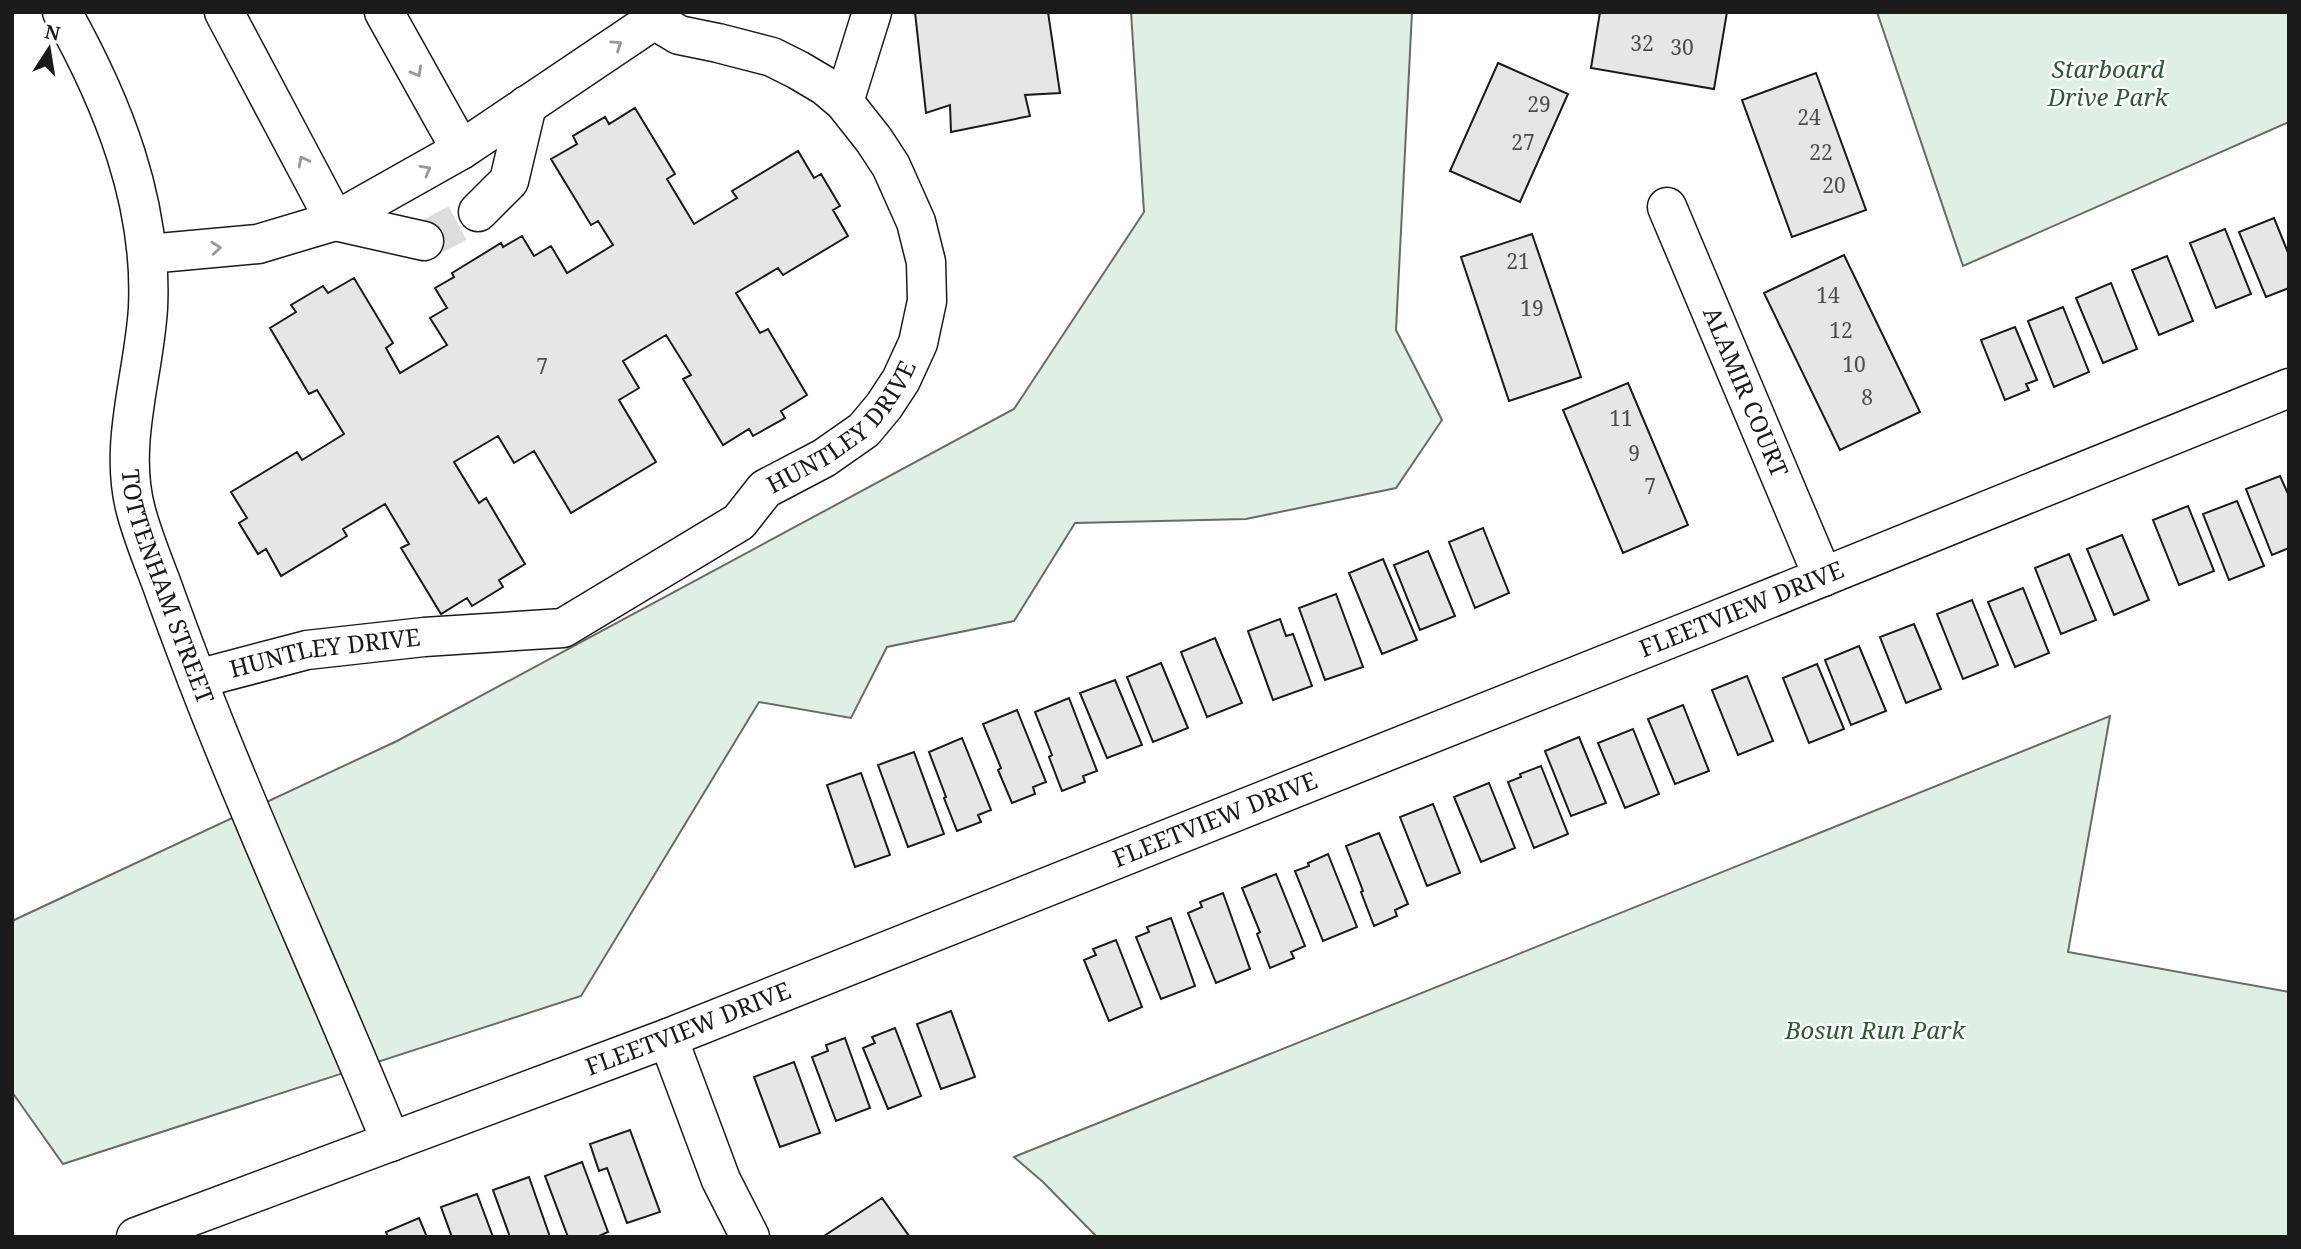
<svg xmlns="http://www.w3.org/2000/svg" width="2301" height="1249" font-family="'Noto Serif',serif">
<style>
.green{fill:#e0efe3;stroke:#6a6a6a;stroke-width:2}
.building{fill:#e6e6e6;stroke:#1a1a1a;stroke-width:2}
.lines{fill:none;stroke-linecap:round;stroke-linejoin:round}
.minor-tunnel{stroke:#ddd;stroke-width:38;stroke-dasharray:38 19;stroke-linecap:butt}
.minor-casing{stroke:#1a1a1a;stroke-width:41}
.minor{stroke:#fff;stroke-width:38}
.oneway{stroke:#989898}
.labels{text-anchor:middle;stroke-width:5;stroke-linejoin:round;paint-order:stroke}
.number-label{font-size:21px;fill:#4d4d4d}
.park-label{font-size:24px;font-style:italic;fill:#2b5a34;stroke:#fff}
.street-label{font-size:24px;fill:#1a1a1a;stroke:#fff}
</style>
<rect width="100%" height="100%" fill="#fff"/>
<!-- green -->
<path class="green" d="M1131,12H1412L1396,330L1442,420L1396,488L1246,519L1075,523L1014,621L887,647L851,718L759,702L581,996L63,1164L12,1092V921L397,741L1014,409L1144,212Z
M1877,12H2289V122L1963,266Z
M2110,716L2068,952L2289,992V1237H1097L1043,1182L1014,1157Z"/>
<!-- building -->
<path class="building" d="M915,12H1048L1060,93L1025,95L1030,116L951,132L950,105L926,113Z
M1600,12H1727L1714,89L1591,68Z
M1498,63L1568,94L1520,202L1450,171Z
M1816,73L1866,210L1792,237L1742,100Z
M635,108L675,174L667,179L694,224L737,198L732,191L798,151L814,178L821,174L840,206L833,210L848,236L783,275L778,268L736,293L760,333L768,329L807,395L781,411L785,418L753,436L749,429L723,445L683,379L691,375L666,335L623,361L639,388L619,400L656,462L571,513L534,451L514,463L498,436L454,462L479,503L486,498L525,564L499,580L503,587L472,606L467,598L441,614L401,548L409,544L385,504L343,529L347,536L281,576L266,549L258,554L239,523L247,518L231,492L297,452L302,460L344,434L317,390L309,394L270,328L296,312L291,305L323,286L328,293L354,278L393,343L386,348L400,373L447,345L430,318L447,308L435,288L454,277L452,273L501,243L503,247L522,236L534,256L551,246L567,273L613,245L598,221L591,225L551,159L577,144L573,136L605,117L609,124Z
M2274,218L2289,255V288L2266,297L2239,232Z
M2225,229L2251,294L2216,308L2190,243Z
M1532,234L1581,377L1509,401L1461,257Z
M1844,255L1920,412L1840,450L1764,293Z
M2167,256L2193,321L2159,335L2132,270Z
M2111,283L2137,349L2103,363L2076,298Z
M2063,307L2089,372L2054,387L2028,321Z
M2015,327L2037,380L2026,384L2029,390L2005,400L1981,340Z
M1628,383L1688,525L1623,553L1563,410Z
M2280,476L2289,496V548L2272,555L2246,489Z
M2237,501L2264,566L2229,580L2203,514Z
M2188,506L2214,571L2179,585L2153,520Z
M1483,528L1509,593L1475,608L1449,542Z
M2122,535L2149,600L2114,615L2087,549Z
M1428,551L1455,616L1420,630L1394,565Z
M2069,554L2096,620L2061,634L2035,568Z
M1383,559L1417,640L1382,654L1349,573Z
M2023,588L2049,653L2015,667L1988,602Z
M1336,594L1363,667L1325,680L1299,608Z
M1972,600L1998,665L1963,679L1937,614Z
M1280,619L1286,636L1293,634L1312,686L1273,700L1248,631Z
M1914,624L1941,689L1906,703L1880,637Z
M1215,638L1242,703L1207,717L1181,652Z
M1859,646L1886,711L1851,725L1825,660Z
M1161,663L1188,728L1153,742L1127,677Z
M1817,664L1844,729L1809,743L1783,678Z
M1747,676L1773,741L1738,755L1712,690Z
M1115,680L1142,745L1107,758L1080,693Z
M1069,698L1097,771L1083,776L1085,782L1062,791L1049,757L1052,755L1035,712Z
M1683,705L1709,771L1675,784L1648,719Z
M1017,710L1046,782L1033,787L1035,794L1012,803L998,770L1001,768L983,724Z
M1633,729L1659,794L1625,808L1598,743Z
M1579,737L1606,803L1571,816L1545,751Z
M962,738L991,810L978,815L981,822L957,831L944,798L946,797L929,752Z
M914,752L944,834L908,847L878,765Z
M1541,766L1568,834L1534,848L1508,782L1521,777L1520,774Z
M861,773L890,855L855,867L827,785Z
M1489,783L1515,848L1481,862L1454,797Z
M1433,804L1460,873L1427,886L1400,817Z
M1379,833L1408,904L1395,910L1397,916L1374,926L1361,892L1363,891L1346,846Z
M1328,854L1357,927L1323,941L1295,871L1309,866L1308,863Z
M1276,874L1305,946L1291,952L1294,958L1270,968L1257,934L1260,932L1242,888Z
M1223,893L1250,969L1216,983L1188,913L1202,907L1200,902Z
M1171,918L1195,986L1161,999L1136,937L1149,932L1147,927Z
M1116,940L1142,1007L1109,1021L1084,960L1096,955L1093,949Z
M951,1011L975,1077L941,1089L917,1024Z
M895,1028L921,1096L888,1109L863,1048L875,1043L872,1037Z
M845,1038L870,1108L836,1121L812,1057L828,1051L826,1045Z
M794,1062L820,1133L780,1147L754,1077Z
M630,1130L660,1212L627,1223L607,1168L599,1171L590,1144Z
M582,1162L608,1232L597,1237H568L545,1176Z
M529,1177L550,1237H510L493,1190Z
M477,1194L493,1237H452L441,1207Z
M882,1198L909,1236L907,1237L824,1236Z
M419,1218L427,1237H388L386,1232Z"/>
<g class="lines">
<!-- minor-tunnel -->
<path class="minor-tunnel" d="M424,241L478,212"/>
<defs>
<g id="minor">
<path id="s1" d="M62,12C113,103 153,203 148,308C144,375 118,445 136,511C143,537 153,561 162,585C174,619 187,653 200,687C259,840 329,989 391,1142"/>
<path d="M224,12L335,221L424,241"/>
<path d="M384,12L461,150"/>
<path d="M844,102L872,12"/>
<path id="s2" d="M1667,207L1823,577"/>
<path d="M478,212L509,181L527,105"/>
<path d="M148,254L258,244L335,221L461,150L654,20"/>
<path id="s3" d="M197,679L307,650L424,637L563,628L739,522L765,489L824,458L864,430L884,406L901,380L918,343L927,301L926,262L916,222L891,166L874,140L844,102L825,86L798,70L772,57L718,43L679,35L654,20L649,12"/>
<path d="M668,1038L721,1180L750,1237"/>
<path id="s4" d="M136,1237L668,1038L1709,623L2289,388"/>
</g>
</defs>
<!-- minor casing -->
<use href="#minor" class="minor-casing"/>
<!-- minor -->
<use href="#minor" class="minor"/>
</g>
<!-- one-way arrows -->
<defs><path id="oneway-chevron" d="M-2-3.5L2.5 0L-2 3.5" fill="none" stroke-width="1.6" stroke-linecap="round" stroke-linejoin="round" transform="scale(1.75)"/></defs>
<g class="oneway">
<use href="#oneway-chevron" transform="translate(617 45) rotate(-34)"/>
<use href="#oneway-chevron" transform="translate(417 72) rotate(61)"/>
<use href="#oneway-chevron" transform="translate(303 161) rotate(-118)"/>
<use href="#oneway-chevron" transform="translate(426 170) rotate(-29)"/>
<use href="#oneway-chevron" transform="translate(216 248) rotate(-5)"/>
</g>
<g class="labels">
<!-- number labels -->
<g class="number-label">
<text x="1642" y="51">32</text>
<text x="1682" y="55">30</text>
<text x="1539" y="112">29</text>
<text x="1809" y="125">24</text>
<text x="1523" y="150">27</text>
<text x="1821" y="160">22</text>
<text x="1834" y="193">20</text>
<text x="1518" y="269">21</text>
<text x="1828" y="303">14</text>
<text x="1532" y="316">19</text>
<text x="1841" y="338">12</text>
<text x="1854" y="372">10</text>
<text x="542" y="374">7</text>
<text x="1867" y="405">8</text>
<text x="1621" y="426">11</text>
<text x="1634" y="461">9</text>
<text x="1650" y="494">7</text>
</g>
<!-- park labels -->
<g class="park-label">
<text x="2108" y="78">Starboard<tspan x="2108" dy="28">Drive Park</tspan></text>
<text x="1875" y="1039">Bosun Run Park</text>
</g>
<!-- street labels -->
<g class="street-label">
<text dy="8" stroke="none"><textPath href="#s2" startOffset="201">ALAMIR COURT</textPath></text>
<text dy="8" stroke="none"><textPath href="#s3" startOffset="719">HUNTLEY DRIVE</textPath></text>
<text dy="8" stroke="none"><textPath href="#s1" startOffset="598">TOTTENHAM STREET</textPath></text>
<text dy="8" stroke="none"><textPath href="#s4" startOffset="1724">FLEETVIEW DRIVE</textPath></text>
<text dy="8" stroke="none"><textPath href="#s3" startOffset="131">HUNTLEY DRIVE</textPath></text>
<text dy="8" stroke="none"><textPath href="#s4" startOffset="1157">FLEETVIEW DRIVE</textPath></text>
<text dy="8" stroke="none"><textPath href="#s4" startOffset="590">FLEETVIEW DRIVE</textPath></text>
</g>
</g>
<!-- border -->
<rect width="2301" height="1249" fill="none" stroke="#1a1a1a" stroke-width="28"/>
<!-- north arrow -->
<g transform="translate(49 49) rotate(12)" stroke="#ffffff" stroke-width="5" paint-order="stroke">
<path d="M0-5L12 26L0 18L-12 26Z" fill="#1a1a1a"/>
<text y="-10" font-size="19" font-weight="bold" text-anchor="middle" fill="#1a1a1a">N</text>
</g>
</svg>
